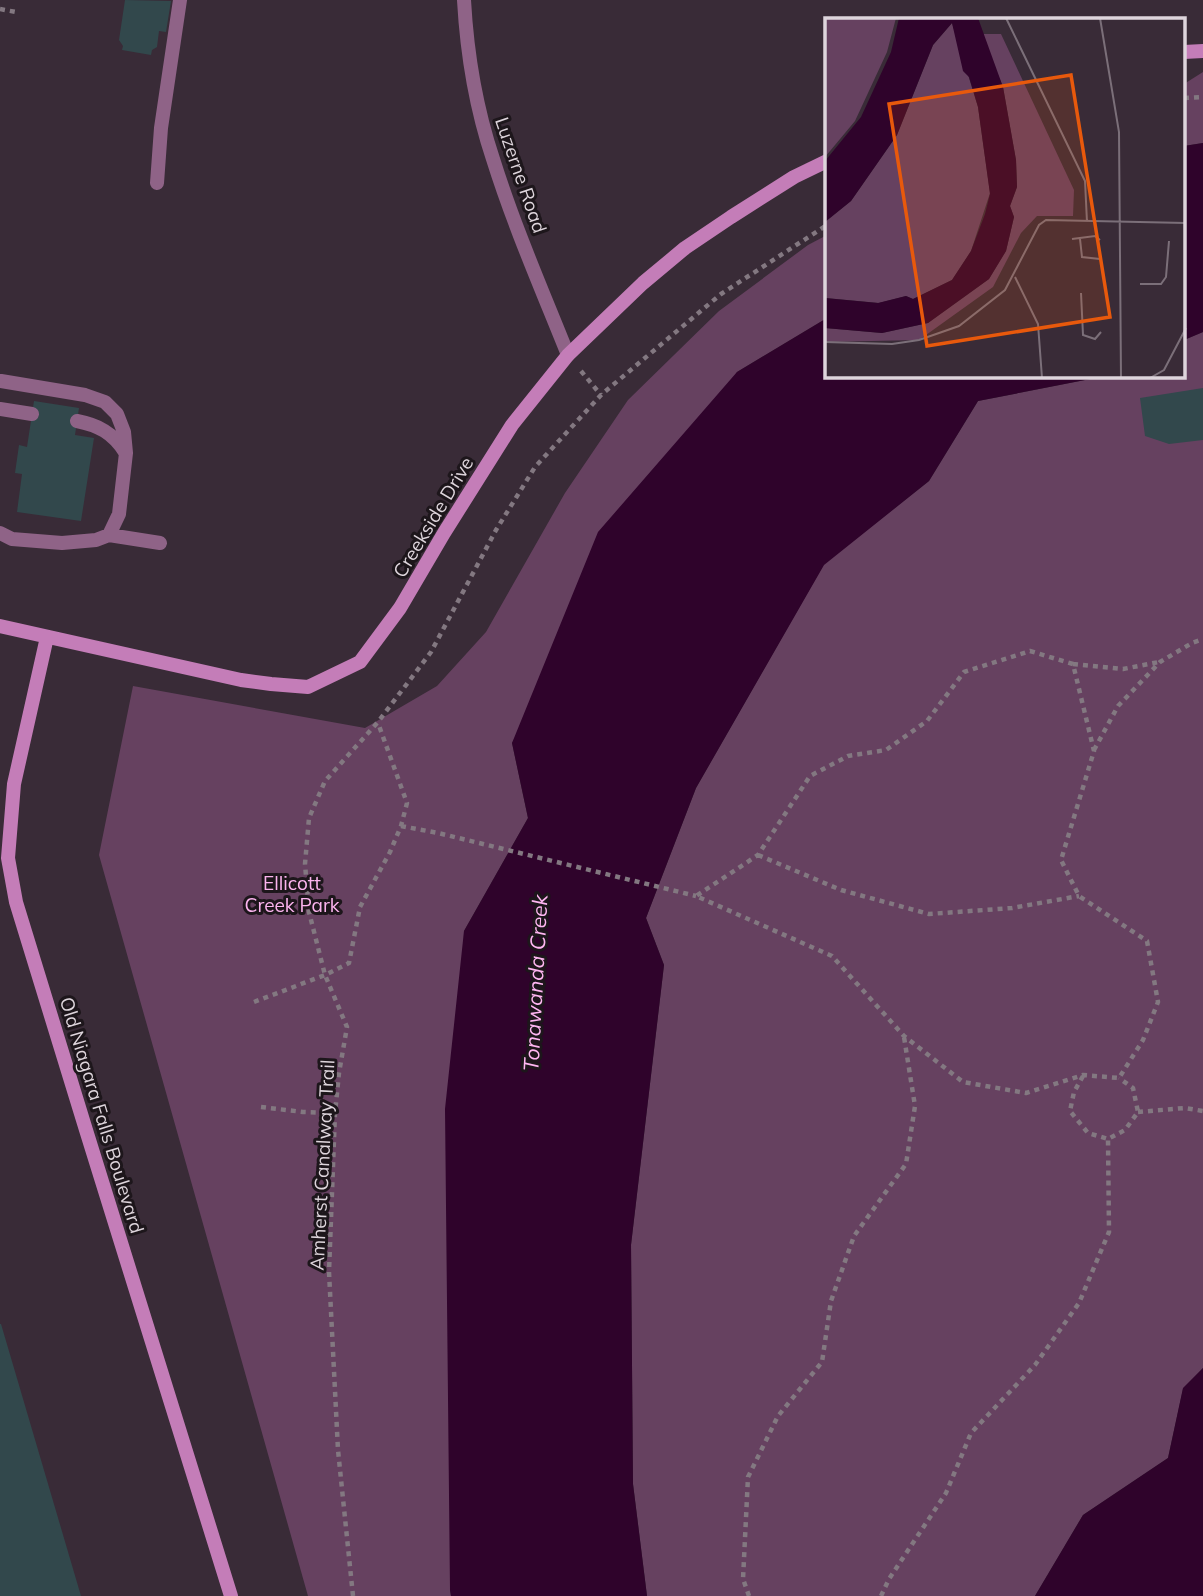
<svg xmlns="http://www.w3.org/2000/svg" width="1203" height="1596" font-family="Mulish,sans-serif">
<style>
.green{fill:#664160}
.water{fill:#2f032b}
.building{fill:#32484c}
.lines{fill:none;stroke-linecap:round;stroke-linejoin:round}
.path{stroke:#837881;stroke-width:4.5;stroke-dasharray:5 5;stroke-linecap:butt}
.lane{stroke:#8f6387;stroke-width:14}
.street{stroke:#8f6387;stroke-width:14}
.secondary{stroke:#c47db8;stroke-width:14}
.labels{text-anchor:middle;stroke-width:6;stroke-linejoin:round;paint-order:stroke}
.street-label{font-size:19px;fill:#ded5dc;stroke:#1d161b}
.park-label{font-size:19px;fill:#fcb4ef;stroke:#1d161b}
.water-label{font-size:21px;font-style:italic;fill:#ffb6f2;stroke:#1d161b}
.inset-road{fill:none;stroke:#7b6f79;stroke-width:2}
.view{fill:#e8590c;fill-opacity:0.15;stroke:#e8590c;stroke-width:3.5}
.inset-edge{fill:none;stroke:#ded5dc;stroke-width:3.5}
</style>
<rect width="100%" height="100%" fill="#392b37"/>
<!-- green -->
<path class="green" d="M1203,72V143L1184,146V84Z
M827,235V318L737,372L512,743L528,818L464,931L450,1590L451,1596H308L99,855L133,686L365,728L437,686L486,632L565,493L628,400L719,311L808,245Z
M1203,332V1368L1183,1389L1168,1458L1083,1515L1035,1596H647L633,1484L631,1245L664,965L646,918L696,788L824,564L929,481L978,401L1090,379L1097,376H1184V340Z"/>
<!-- water -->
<path class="water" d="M1203,143V332L1184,340V146Z
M827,318V376H1097L1090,379L978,401L929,481L824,565L696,788L646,918L664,965L631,1245L633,1484L647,1596H451L450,1590L445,1109L464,931L528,818L512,743L598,532L737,372Z
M1203,1368V1596H1035L1083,1515L1168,1458L1183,1388Z"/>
<!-- building -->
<path class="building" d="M125,0L171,1L166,32L159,31L157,47L152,50L151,55L122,50L123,46L119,40Z
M1203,388V440L1169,444L1145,436L1140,398Z
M34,401L79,408L75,435L94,438L81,521L17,512L22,474L15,473L19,445L27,447Z
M0,1324H1L81,1596H0Z"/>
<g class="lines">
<!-- path -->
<path class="path" d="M0,9L16,12
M1184,98L1203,97
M581,371L601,395
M1030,651L1073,664L1094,751L1061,860L1079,896L1147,941L1158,1002L1143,1040L1119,1078L1083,1075L1026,1093L963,1082L904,1036L832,956L696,896L758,855L810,776L848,756L886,750L927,721L964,672Z
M1073,664L1123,669L1159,662
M1094,750L1118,706L1160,662L1192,643L1203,639
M401,826L438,833L696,896
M758,855L841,890L929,914L1012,908L1079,896
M254,1002L325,975L349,963L360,907L390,852L401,826L407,803L378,723
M1083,1076L1074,1092L1070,1111L1088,1133L1108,1139L1125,1130L1138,1112L1133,1088L1119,1078
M261,1107L303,1112L335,1113
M1138,1112L1185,1108L1203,1111
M353,1596L338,1450L329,1272L335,1113L339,1073L347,1027L325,975L309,912L305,864L309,818L325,781L378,722L431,652L496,530L535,467L601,395L721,294L827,225
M749,1596L743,1579L748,1477L778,1416L822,1362L831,1301L854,1236L906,1164L915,1106L904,1037
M881,1596L889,1579L946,1493L971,1433L1035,1365L1079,1303L1109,1232L1108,1139"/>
<!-- lane -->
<path class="lane" d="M157,183L161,128L180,0
M1,381L85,395L105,402L117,414L124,432L126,453L119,514L109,535
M0,409L32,414
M77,421C98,425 113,433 125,452
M0,533L12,539L62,543L96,540L109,535L160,543"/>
<!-- street -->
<path class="street" d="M464,0C467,54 476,108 493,159C514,226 542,290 568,355"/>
<!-- secondary -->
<path class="secondary" d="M1184,52L1203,51
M0,626L241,680L271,684L308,687L360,662L400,608L444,533L512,425L568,355L643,283L685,248L731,217L794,177L827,161
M47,637L14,784L8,858L16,902L86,1130L231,1596"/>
</g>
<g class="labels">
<!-- street labels -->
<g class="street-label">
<text transform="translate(521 175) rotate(71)" y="7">Luzerne Road</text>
<text transform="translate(433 517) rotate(-59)" y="7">Creekside Drive</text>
<text transform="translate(102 1115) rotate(73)" y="7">Old Niagara Falls Boulevard</text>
<text transform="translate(322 1165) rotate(-87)" y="7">Amherst Canalway Trail</text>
</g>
<!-- park labels -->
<g class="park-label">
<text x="292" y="890">Ellicott<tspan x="292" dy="22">Creek Park</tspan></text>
</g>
<!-- water labels -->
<g class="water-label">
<text transform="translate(536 983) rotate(-87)" y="7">Tonawanda Creek</text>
</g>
</g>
<!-- overview -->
<g transform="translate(825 18)">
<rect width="360" height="360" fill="#392b37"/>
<path d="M0,0H71L62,34L30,103L0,139ZM127,5L153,89L165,175L146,233L127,262L88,281L81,278L54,285L0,280V204L26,183L72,117L108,27ZM156,16H176L249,172L248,198H212L196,215L168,269L94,322L0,324V310L57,315L103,305L164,261L181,233L189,199L185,188L192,169L191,142L178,69Z" fill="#664160"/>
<path d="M74,0H153L178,69L191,142L192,169L185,188L189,199L181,233L164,261L103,305L57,315L0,310V280L53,285L81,278L88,281L127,262L146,233L160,196L165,176L153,89L144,59L138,53L127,5L108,27L72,117L26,183L0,204V143L36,99L66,34Z" fill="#2f032b"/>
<path class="inset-road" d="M181,0L260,163L262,204M275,0L294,114L296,360M247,221L270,218L275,222M255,221L257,239L275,241M190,259L213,306L217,360M315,266H336L341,259L344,223M256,275L258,317L270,321L276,314M0,324L67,326L94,322L134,308L180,272L214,207L221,202L361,205M325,360L339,352L361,310"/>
<path class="view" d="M246,57L285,299L102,328L64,86Z"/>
<rect width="360" height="360" class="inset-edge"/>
</g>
</svg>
